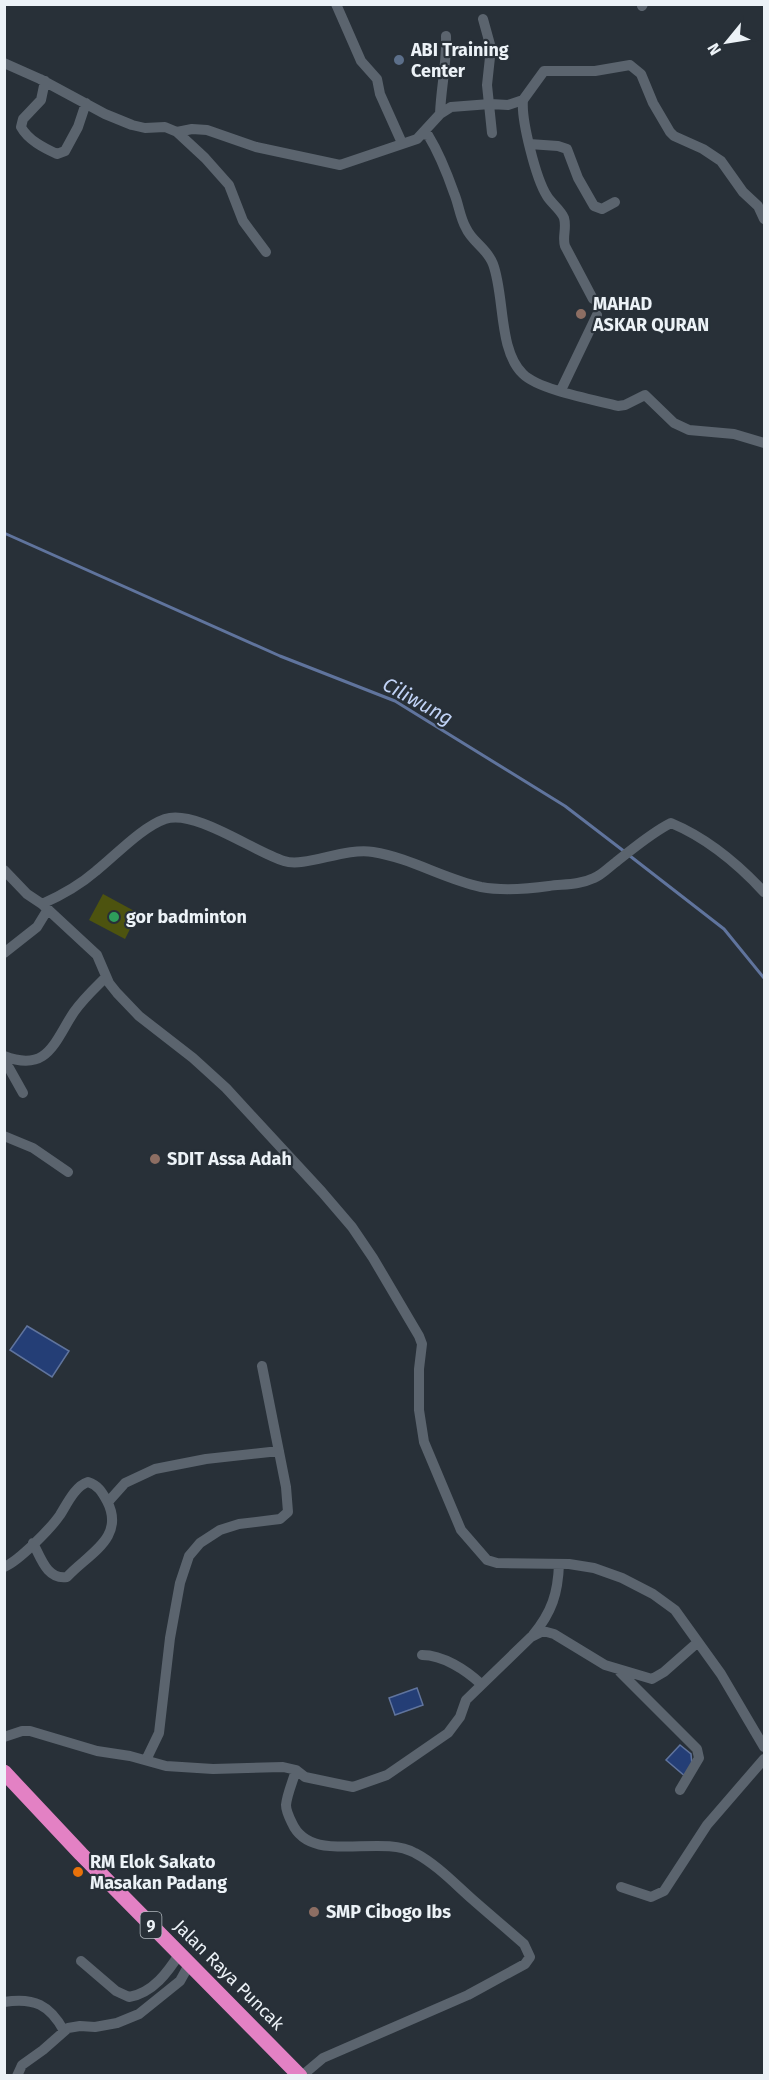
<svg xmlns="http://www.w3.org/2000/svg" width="769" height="2080" font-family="'Fira Sans',sans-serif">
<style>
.green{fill:#4d530f}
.water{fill:#243e76;stroke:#60749d;stroke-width:1.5}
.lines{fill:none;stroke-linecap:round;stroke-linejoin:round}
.stream{stroke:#60749d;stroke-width:3}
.minor{stroke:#5b646e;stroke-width:10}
.highway{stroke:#e381c4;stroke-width:15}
.service-dot{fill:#5c6f8a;stroke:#283038;stroke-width:2}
.education-dot{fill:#8d6e63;stroke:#283038;stroke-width:2}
.leisure-dot{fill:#2e9e5b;stroke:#283038;stroke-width:2}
.food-dot{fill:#e8710a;stroke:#283038;stroke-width:2}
.labels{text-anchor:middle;stroke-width:4.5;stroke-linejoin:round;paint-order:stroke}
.shield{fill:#283038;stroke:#b1b8be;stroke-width:1.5}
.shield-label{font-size:16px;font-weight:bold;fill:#ecf2f7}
.poi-label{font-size:18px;font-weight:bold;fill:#ecf2f7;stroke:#283038;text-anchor:start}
.street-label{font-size:18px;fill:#ecf2f7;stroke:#283038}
.water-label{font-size:20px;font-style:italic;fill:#c0d2f5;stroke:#283038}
</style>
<rect width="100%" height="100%" fill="#283038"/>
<!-- green -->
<path class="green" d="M103,894L138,913L125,939L89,920Z"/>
<!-- water -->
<path class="water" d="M27,1326L69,1351L52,1377L10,1350Z
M417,1688L423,1705L395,1715L389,1698Z
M680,1745L691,1754L692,1765L686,1777L666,1760Z"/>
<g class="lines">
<!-- stream -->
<path class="stream" d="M4,533L280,656L395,701L565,806L625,852
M630,856L724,929L764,978"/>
<!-- minor -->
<path class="minor" d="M336,4L361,61L377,79L380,94L402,143
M642,6L643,4
M483,19L491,48L487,85L492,133
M4,63L40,79L105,114L132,125L145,128L165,127L177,132L192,129L207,130L256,147L340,165L417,139L440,114L451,107L490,104L508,105L523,100L544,71H595L630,65L641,74L653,103L670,132L674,136L703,149L721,161L743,192L758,206L764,219
M45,81L41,100L23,119L21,127C28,140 44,148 57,154L65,151L78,127L86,103
M523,100C521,120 536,179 547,196C551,203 561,210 564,218C567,228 562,237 565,246L593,299
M440,114C441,87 447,63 446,36
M177,132L205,158L229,185L243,221L266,252
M423,134L428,135C439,153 447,173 454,193C459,205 460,218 466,228C472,242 487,248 493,264C505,296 498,350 523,374C539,390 595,400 618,406L625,405L645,395L674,423L689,430L734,434L764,443
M529,144L558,146L567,149L578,178L594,206L602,209L615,202
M561,390L597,315
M4,870L27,894L42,904C60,896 81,884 96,871C116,855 142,827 165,819C196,809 254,852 284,861C305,868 345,847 373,852C411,858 444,879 481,887C503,891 527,889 549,886C565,884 579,885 594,878C602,875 609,867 616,862C634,848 651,833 671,823C707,838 738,864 764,892
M42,904L97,955L109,983L117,993L139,1016L193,1058L226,1088L322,1192L352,1227L373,1258L419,1336L422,1344L419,1369V1410L424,1442L461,1530L487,1560L497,1563L569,1564L594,1568L622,1578L653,1594L675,1610L721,1674L764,1747
M4,953L37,927L48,909
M4,1056C48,1073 54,1042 74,1012C83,999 95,988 106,977
M4,1066L9,1068L23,1093
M4,1136L33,1148L68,1172
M108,1502L125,1483L155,1469L206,1459L279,1451
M4,1567C19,1561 51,1528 60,1515C67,1504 75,1486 88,1482C98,1485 102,1492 107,1501C126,1538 88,1554 67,1577C47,1580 41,1558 33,1543
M533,1635C552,1612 558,1593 559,1564
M422,1655C443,1655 466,1670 481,1684
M620,1672L697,1749L699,1758L680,1790
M4,1737L22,1731H30L97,1751L130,1756L166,1766L213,1769L283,1767L296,1770L305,1777L353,1787L387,1775L448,1733L460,1717L466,1700L531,1637L543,1631L554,1634L605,1665L652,1679L664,1672L698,1642
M146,1760L159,1733L170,1638L180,1583L189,1556L200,1543L220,1530L239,1524L280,1519L288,1512L286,1487L262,1366
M296,1770C293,1781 287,1794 286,1805C286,1811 289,1817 292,1823C311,1866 379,1833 415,1853C436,1864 454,1883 472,1899C489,1914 507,1929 524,1944L530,1957L525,1964L468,1995L323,2058L304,2074H299
M621,1887L651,1897L664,1891L707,1825L764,1759
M81,1961L116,1991L129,1997C153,1993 168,1972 180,1953
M4,2002C34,1997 50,2005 64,2031
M17,2076L22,2065L43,2050L68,2028L80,2026L95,2027L117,2023L139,2014L180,1981L190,1963"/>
<!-- highway -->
<path class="highway" d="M4,1772L81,1854L300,2076"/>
</g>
<!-- markers -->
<circle class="service-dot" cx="399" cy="60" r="6"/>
<g class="education-dot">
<circle cx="581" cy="314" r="6"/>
<circle cx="155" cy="1159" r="6"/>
<circle cx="314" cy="1912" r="6"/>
</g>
<circle class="leisure-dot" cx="114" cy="917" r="6"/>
<circle class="food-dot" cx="78" cy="1872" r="6"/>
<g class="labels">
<!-- shield labels -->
<rect class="shield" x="140.5" y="1912" width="21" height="26" rx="4.5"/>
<g class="shield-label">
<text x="151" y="1931">9</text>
</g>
<!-- poi labels -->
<g class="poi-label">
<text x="411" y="56">ABI Training<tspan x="411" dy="21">Center</tspan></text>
<text x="593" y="310">MAHAD<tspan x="593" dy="21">ASKAR QURAN</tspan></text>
<text x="126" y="923">gor badminton</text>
<text x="167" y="1165">SDIT Assa Adah</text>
<text x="90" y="1868">RM Elok Sakato<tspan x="90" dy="21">Masakan Padang</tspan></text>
<text x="326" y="1918">SMP Cibogo Ibs</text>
</g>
<!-- street labels -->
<g class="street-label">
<text transform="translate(229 1975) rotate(45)" y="6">Jalan Raya Puncak</text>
</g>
<!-- water labels -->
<g class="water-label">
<text transform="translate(418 701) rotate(29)" y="7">Ciliwung</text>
</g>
</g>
<!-- border -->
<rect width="769" height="2080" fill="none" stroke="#ecf2f7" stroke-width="12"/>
<!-- north arrow -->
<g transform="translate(727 42) rotate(240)" stroke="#283038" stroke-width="4.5" paint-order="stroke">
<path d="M0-4.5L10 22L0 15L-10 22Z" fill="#ecf2f7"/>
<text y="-9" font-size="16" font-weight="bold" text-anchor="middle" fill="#ecf2f7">N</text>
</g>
</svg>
